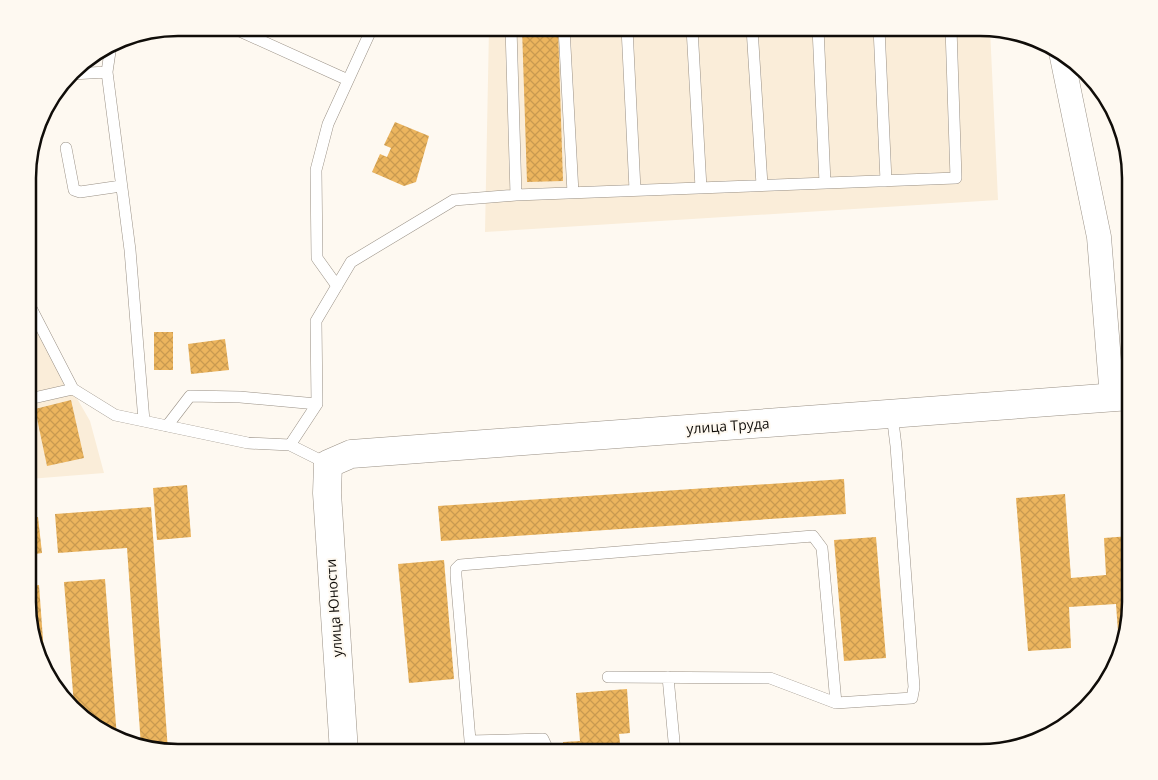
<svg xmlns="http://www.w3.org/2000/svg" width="1158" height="780" font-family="'Open Sans',sans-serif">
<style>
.built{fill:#faedd9}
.building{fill:url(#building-cross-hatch)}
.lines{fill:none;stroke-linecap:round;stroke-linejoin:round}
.service-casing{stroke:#999085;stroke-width:12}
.minor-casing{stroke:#999085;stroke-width:25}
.tertiary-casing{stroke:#999085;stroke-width:29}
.service{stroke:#fff;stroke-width:11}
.minor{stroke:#fff;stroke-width:24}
.tertiary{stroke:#fff;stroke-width:28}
.labels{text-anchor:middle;stroke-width:4;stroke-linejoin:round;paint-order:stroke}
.street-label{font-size:14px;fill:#100d09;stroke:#fef9f1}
.rim{fill:none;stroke:#100d09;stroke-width:2.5}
</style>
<defs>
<pattern id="building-cross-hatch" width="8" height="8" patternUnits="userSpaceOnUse" patternTransform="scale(1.25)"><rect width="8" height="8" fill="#ecb55e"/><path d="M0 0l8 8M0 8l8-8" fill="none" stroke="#c99a50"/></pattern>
</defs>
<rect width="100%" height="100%" fill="#fef9f1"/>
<!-- built -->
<path class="built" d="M489,28L990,29L998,200L485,232Z
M29,315L90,421L104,473L29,479Z"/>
<!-- building -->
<path class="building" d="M522,28H558L563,181L527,182Z
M395,122L429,136L416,182L404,186L372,172L380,154L387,157L391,148L384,145Z
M154,332H173V370H154Z
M225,339L229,370L191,374L188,344Z
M71,400L84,458L47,466L35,409Z
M844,479L846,514L441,541L438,506Z
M187,485L191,537L157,540L153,488Z
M1065,494L1071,578L1106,575L1104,538L1130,536V612L1119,646L1116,604L1069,607L1071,648L1028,651L1016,498Z
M151,507L168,751L141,746L127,548L58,553L55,514Z
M38,517L42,553L29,555V519Z
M876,537L886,658L844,661L834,540Z
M444,560L454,679L409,683L398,564Z
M105,579L117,738L94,727L74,705L64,582Z
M39,585L45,667H44L29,622V586Z
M627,689L630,733L619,734L621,752H564L563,742L580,741L576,693Z"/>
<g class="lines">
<defs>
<path id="service" d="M233,28L348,80
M511,28L516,195
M564,28L573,193
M627,28L635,190
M692,28L701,188
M752,28L762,185
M818,28L825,183
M879,28L886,181
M111,45L107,72L130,250L144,421
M72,74L107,72
M66,148L74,190L80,192L121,186
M337,286L317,258L316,170L328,124L372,28
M29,304L73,389L115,415L248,443L290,445
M29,399L73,389
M167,426L190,396L240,397L317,404
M328,464L290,445L317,404L316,321L351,262L454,200L516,195L956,178L951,28
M608,677L770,678L836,703L912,698L914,687L896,446L892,414
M668,677L675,752
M470,741L543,739L549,752
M471,752L456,576V569L460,565L813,536L822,548L836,703"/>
<path id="minor" d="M1061,52L1099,237L1112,398"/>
<path id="tertiary" d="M344,752L327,493L328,464L351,454L1130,396"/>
</defs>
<!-- service casing -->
<use href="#service" class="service-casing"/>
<!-- minor casing -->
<use href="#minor" class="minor-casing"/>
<!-- tertiary casing -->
<use href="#tertiary" class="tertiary-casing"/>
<!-- service -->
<use href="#service" class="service"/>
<!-- minor -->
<use href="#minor" class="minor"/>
<!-- tertiary -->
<use href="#tertiary" class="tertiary"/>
</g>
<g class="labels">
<!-- street labels -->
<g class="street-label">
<text transform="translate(728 426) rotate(-4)" y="5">улица Труда</text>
<text transform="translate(334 608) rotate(-94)" y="5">улица Юности</text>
</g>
</g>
<!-- crop -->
<path d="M0 0H1158V780H0ZM178 36H980A142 142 0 0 1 1122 178V602A142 142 0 0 1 980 744H178A142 142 0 0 1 36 602V178A142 142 0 0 1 178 36Z" fill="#fef9f1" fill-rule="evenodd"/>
<path class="rim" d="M178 36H980A142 142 0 0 1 1122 178V602A142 142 0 0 1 980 744H178A142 142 0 0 1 36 602V178A142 142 0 0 1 178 36Z"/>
</svg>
